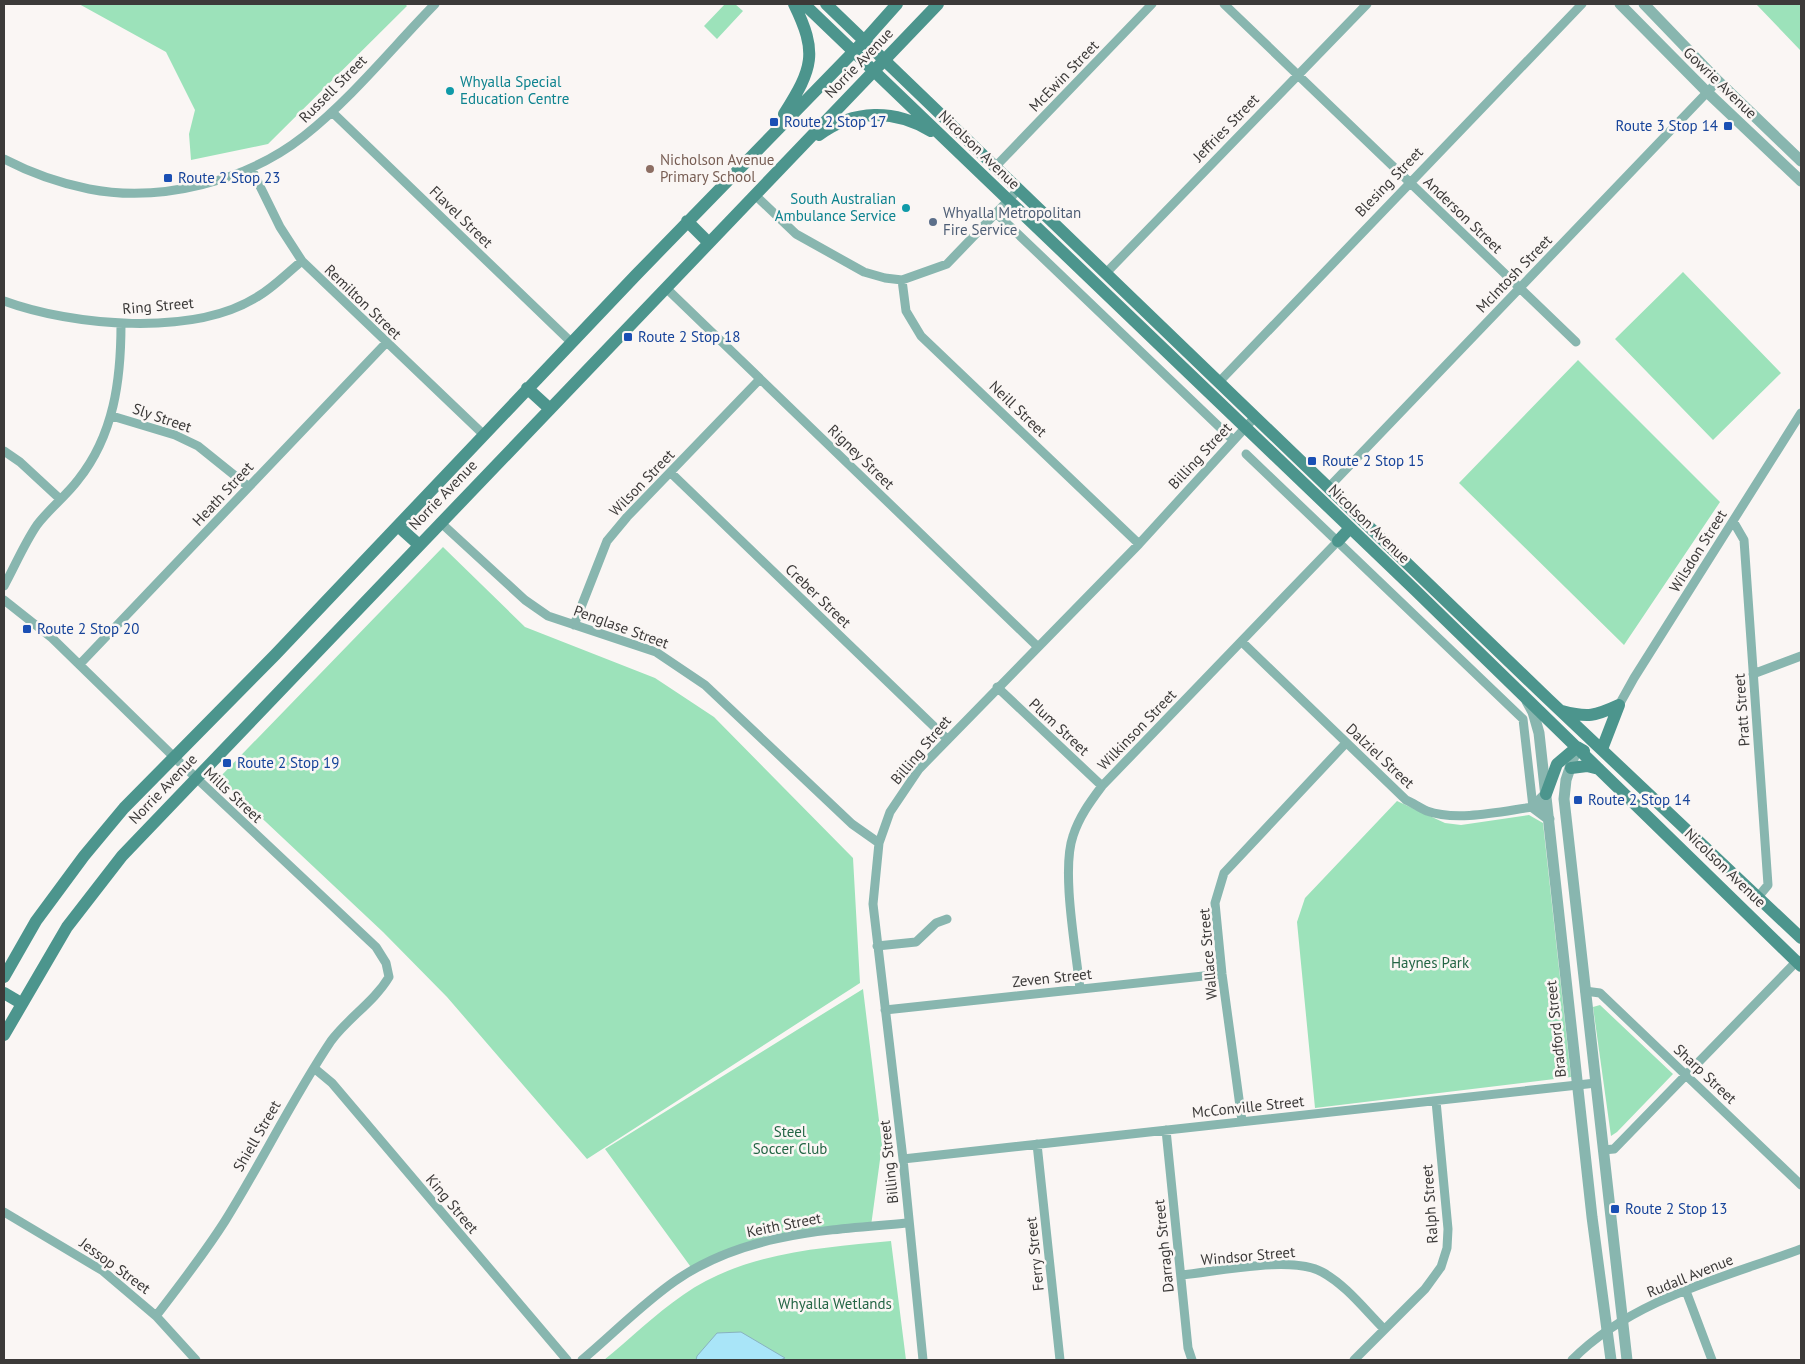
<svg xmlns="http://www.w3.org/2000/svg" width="1805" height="1364" font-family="'PT Sans',sans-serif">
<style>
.green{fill:#9ce2ba}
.water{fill:#a9e5f8;stroke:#88b2bf}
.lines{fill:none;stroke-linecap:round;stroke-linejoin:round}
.minor{stroke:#88b6af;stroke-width:9}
.tertiary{stroke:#88b6af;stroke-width:11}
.secondary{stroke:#4c958d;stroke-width:12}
.culture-dot{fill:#0f9aa8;stroke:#faf6f4;stroke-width:2}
.transit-dot{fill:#1a4fb4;stroke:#faf6f4;stroke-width:2}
.education-dot{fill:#8d6e63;stroke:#faf6f4;stroke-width:2}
.service-dot{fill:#5c6f8a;stroke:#faf6f4;stroke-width:2}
.labels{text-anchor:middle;stroke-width:5;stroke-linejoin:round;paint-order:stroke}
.street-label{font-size:15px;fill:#3c3a39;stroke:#faf6f4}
.culture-label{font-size:15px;fill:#0d838f;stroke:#faf6f4;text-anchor:start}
.transit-label{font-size:15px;fill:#164399;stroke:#faf6f4;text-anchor:start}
.education-label{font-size:15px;fill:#785e54;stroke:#faf6f4;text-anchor:start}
.service-label{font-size:15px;fill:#4e5e75;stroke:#faf6f4;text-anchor:start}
.park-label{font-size:15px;fill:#246545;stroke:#faf6f4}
</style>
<rect width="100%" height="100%" fill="#faf6f4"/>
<!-- green -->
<path class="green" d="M79,4H405L407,6L268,144L191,160L189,134L195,110L166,52Z
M725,4H735L743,11L717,39L704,26Z
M1756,4H1801V49L1800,50Z
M1683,272L1781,373L1713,440L1615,339Z
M1578,360L1720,502L1624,645L1459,483Z
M443,547L525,627L655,678L714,717L853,858L860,983L587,1159L447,997L383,932L219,778Z
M1397,801L1445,823L1461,825L1529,815L1543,823L1571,1077L1315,1108L1297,922L1305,898Z
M863,989L882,1145L871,1226L772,1234L693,1270L605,1149Z
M1600,1005L1673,1074L1617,1132L1611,1136L1593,1007Z
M891,1241L906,1360H604C630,1339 655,1314 683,1295C744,1252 820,1248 891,1241Z"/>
<!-- water -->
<path class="water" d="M741,1332L785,1358L780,1360H696L697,1356L717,1333Z"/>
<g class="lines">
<!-- minor -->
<path class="minor" d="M1224,4L1576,342
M332,112L571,342
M4,159C31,173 59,183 89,189C161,203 247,181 304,136C352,98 392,48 435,4
M996,166L1152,4
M251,168L280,227L302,261L484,435
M755,195L796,234L864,272L885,278L902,280L947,264L1019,189
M996,213L1233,440
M1106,273L1367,4
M902,280L906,311L921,336L1139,544
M666,288L1037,646
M4,301C72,326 193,337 257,297C273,288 287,273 302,261
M1219,382L1582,4
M112,416L175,435L198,446L249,487
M4,451L20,462L60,499
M671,473L947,739
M1329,487L1718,81
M1733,521L1744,540L1768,885L1758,897
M440,522L525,600L548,616L656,652L705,685L852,824L879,843
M4,586C15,566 24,544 37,525C49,509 66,496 78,480C114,435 121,380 121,324
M4,600L52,638L174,757L376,947L386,963L389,977C374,1002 348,1018 331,1041C292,1099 262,1162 225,1221C204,1254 180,1285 156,1316
M574,625L607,541L627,517L760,379
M1242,642L1406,800C1413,803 1420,808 1427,811C1457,822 1503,811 1533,807L1523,719L1246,454
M80,664L386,343
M1753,674L1801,656
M997,687L1102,786
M1619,705L1634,678L1801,413
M877,946L916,942L936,923L947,919
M1080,989C1076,950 1061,870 1073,836C1079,817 1090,802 1102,786L1338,541
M1585,991L1600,993L1801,1185
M885,1010L1222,974
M314,1068L332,1083L567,1360
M1242,1121L1222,974L1215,903L1224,873L1346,743
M1166,1130L1188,1348L1192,1360
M1037,1144L1060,1360
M1603,1150L1614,1149L1797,961L1801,960
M903,1159L1596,1083
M4,1212L103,1271L156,1316L196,1360
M1181,1275C1216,1272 1292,1255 1322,1272C1346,1285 1365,1310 1384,1329
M1686,1291L1712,1360
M582,1360C613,1334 642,1304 675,1281C744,1233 827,1230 908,1223
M923,1360L903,1159L873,904L879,843L890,812L919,769L1139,544L1255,417
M1354,1360L1425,1289L1441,1267L1447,1248L1448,1229L1436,1101
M1572,1360C1632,1299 1723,1278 1801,1249"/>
<!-- tertiary -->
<path class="tertiary" d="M1620,4L1707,92L1801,181
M1644,4L1718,81L1801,161
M1527,701L1533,712L1539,733L1592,1217L1611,1360
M1577,747L1566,780L1564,799L1627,1360
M1546,794L1533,807L1549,819"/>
<!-- secondary -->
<path class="secondary" d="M804,4L1415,590L1801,966
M826,4L1548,699L1801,938
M784,114C813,68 818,53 794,4
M819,135C854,109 894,109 931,131
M687,221L709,243
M527,388L550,409
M398,526L418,544
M1338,541L1350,528
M1562,711C1588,718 1595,716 1619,705
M1602,749L1619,705
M1571,768L1587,766L1599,769
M1546,794L1557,764L1577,747L1584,751
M4,977L36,921L84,856L124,808L275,655L636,275L864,41L897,4
M4,993L21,1003
M4,1035L67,927L122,856L938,4"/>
</g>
<!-- markers -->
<g class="culture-dot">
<circle cx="450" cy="91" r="5"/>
<circle cx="906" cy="208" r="5"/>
</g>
<g class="transit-dot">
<rect x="769" y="117" width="10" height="10" rx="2.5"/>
<rect x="1723" y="121" width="10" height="10" rx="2.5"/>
<rect x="163" y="173" width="10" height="10" rx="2.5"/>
<rect x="623" y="332" width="10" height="10" rx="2.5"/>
<rect x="1307" y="456" width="10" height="10" rx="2.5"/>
<rect x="22" y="624" width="10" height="10" rx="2.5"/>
<rect x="222" y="758" width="10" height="10" rx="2.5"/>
<rect x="1573" y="795" width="10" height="10" rx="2.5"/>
<rect x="1610" y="1204" width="10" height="10" rx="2.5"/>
</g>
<circle class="education-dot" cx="650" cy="169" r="5"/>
<circle class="service-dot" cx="933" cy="222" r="5"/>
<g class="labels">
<!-- street labels -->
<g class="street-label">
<text transform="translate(859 63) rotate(-46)" y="5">Norrie Avenue</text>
<text transform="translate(1064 76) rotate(-46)" y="5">McEwin Street</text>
<text transform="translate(1720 83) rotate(44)" y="5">Gowrie Avenue</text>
<text transform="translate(333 89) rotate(-45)" y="5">Russell Street</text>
<text transform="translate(1226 128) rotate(-46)" y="5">Jeffries Street</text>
<text transform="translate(979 150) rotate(44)" y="5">Nicolson Avenue</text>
<text transform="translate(1389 182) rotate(-46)" y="5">Blesing Street</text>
<text transform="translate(1463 215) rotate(44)" y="5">Anderson Street</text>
<text transform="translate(461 217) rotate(44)" y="5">Flavel Street</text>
<text transform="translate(1514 274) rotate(-46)" y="5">McIntosh Street</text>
<text transform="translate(363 302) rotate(44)" y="5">Remilton Street</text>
<text transform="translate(158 306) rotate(-5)" y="5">Ring Street</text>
<text transform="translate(1018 409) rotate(44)" y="5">Neill Street</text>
<text transform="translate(162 418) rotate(19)" y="5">Sly Street</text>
<text transform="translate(1200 456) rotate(-47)" y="5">Billing Street</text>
<text transform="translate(861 457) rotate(44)" y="5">Rigney Street</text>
<text transform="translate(642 483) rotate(-46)" y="5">Wilson Street</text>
<text transform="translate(223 494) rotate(-47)" y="5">Heath Street</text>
<text transform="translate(443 495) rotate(-46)" y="5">Norrie Avenue</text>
<text transform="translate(1369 524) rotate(44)" y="5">Nicolson Avenue</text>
<text transform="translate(1698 551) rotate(-58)" y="5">Wilsdon Street</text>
<text transform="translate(818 596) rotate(44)" y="5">Creber Street</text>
<text transform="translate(621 627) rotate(20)" y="5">Penglase Street</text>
<text transform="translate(1742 710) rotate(-94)" y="5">Pratt Street</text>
<text transform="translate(1059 727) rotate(43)" y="5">Plum Street</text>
<text transform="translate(1137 730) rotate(-46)" y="5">Wilkinson Street</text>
<text transform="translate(921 750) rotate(-50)" y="5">Billing Street</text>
<text transform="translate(1380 756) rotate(43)" y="5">Dalziel Street</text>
<text transform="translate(163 789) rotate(-46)" y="5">Norrie Avenue</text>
<text transform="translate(233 795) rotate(43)" y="5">Mills Street</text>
<text transform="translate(1725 868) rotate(44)" y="5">Nicolson Avenue</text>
<text transform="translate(1208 954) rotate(-95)" y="5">Wallace Street</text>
<text transform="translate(1052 978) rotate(-6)" y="5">Zeven Street</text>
<text transform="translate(1556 1029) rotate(-96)" y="5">Bradford Street</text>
<text transform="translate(1705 1074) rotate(43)" y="5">Sharp Street</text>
<text transform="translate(1248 1107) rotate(-6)" y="5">McConville Street</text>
<text transform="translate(257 1136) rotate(-60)" y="5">Shiell Street</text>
<text transform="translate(889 1162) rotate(-96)" y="5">Billing Street</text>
<text transform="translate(452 1204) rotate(50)" y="5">King Street</text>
<text transform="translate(1430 1204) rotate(-94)" y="5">Ralph Street</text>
<text transform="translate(784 1225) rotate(-11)" y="5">Keith Street</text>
<text transform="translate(1164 1246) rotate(-96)" y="5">Darragh Street</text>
<text transform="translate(1035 1254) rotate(-96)" y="5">Ferry Street</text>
<text transform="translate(1248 1256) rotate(-5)" y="5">Windsor Street</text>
<text transform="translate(115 1266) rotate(36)" y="5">Jessop Street</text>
<text transform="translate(1690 1276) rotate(-22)" y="5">Rudall Avenue</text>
</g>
<!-- culture labels -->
<g class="culture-label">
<text x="460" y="87">Whyalla Special<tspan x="460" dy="17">Education Centre</tspan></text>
<text x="896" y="204" text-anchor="end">South Australian<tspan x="896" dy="17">Ambulance Service</tspan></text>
</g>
<!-- transit labels -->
<g class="transit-label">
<text x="784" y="127">Route 2 Stop 17</text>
<text x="1718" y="131" text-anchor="end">Route 3 Stop 14</text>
<text x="178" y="183">Route 2 Stop 23</text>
<text x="638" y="342">Route 2 Stop 18</text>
<text x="1322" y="466">Route 2 Stop 15</text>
<text x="37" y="634">Route 2 Stop 20</text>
<text x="237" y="768">Route 2 Stop 19</text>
<text x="1588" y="805">Route 2 Stop 14</text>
<text x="1625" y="1214">Route 2 Stop 13</text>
</g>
<!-- education labels -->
<g class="education-label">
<text x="660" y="165">Nicholson Avenue<tspan x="660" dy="17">Primary School</tspan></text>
</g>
<!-- service labels -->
<g class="service-label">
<text x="943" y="218">Whyalla Metropolitan<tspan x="943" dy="17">Fire Service</tspan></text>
</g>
<!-- park labels -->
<g class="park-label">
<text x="1430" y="968">Haynes Park</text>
<text x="790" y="1137">Steel<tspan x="790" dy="17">Soccer Club</tspan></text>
<text x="835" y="1309">Whyalla Wetlands</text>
</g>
</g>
<!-- border -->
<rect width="1805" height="1364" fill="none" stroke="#3c3a39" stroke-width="10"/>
</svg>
